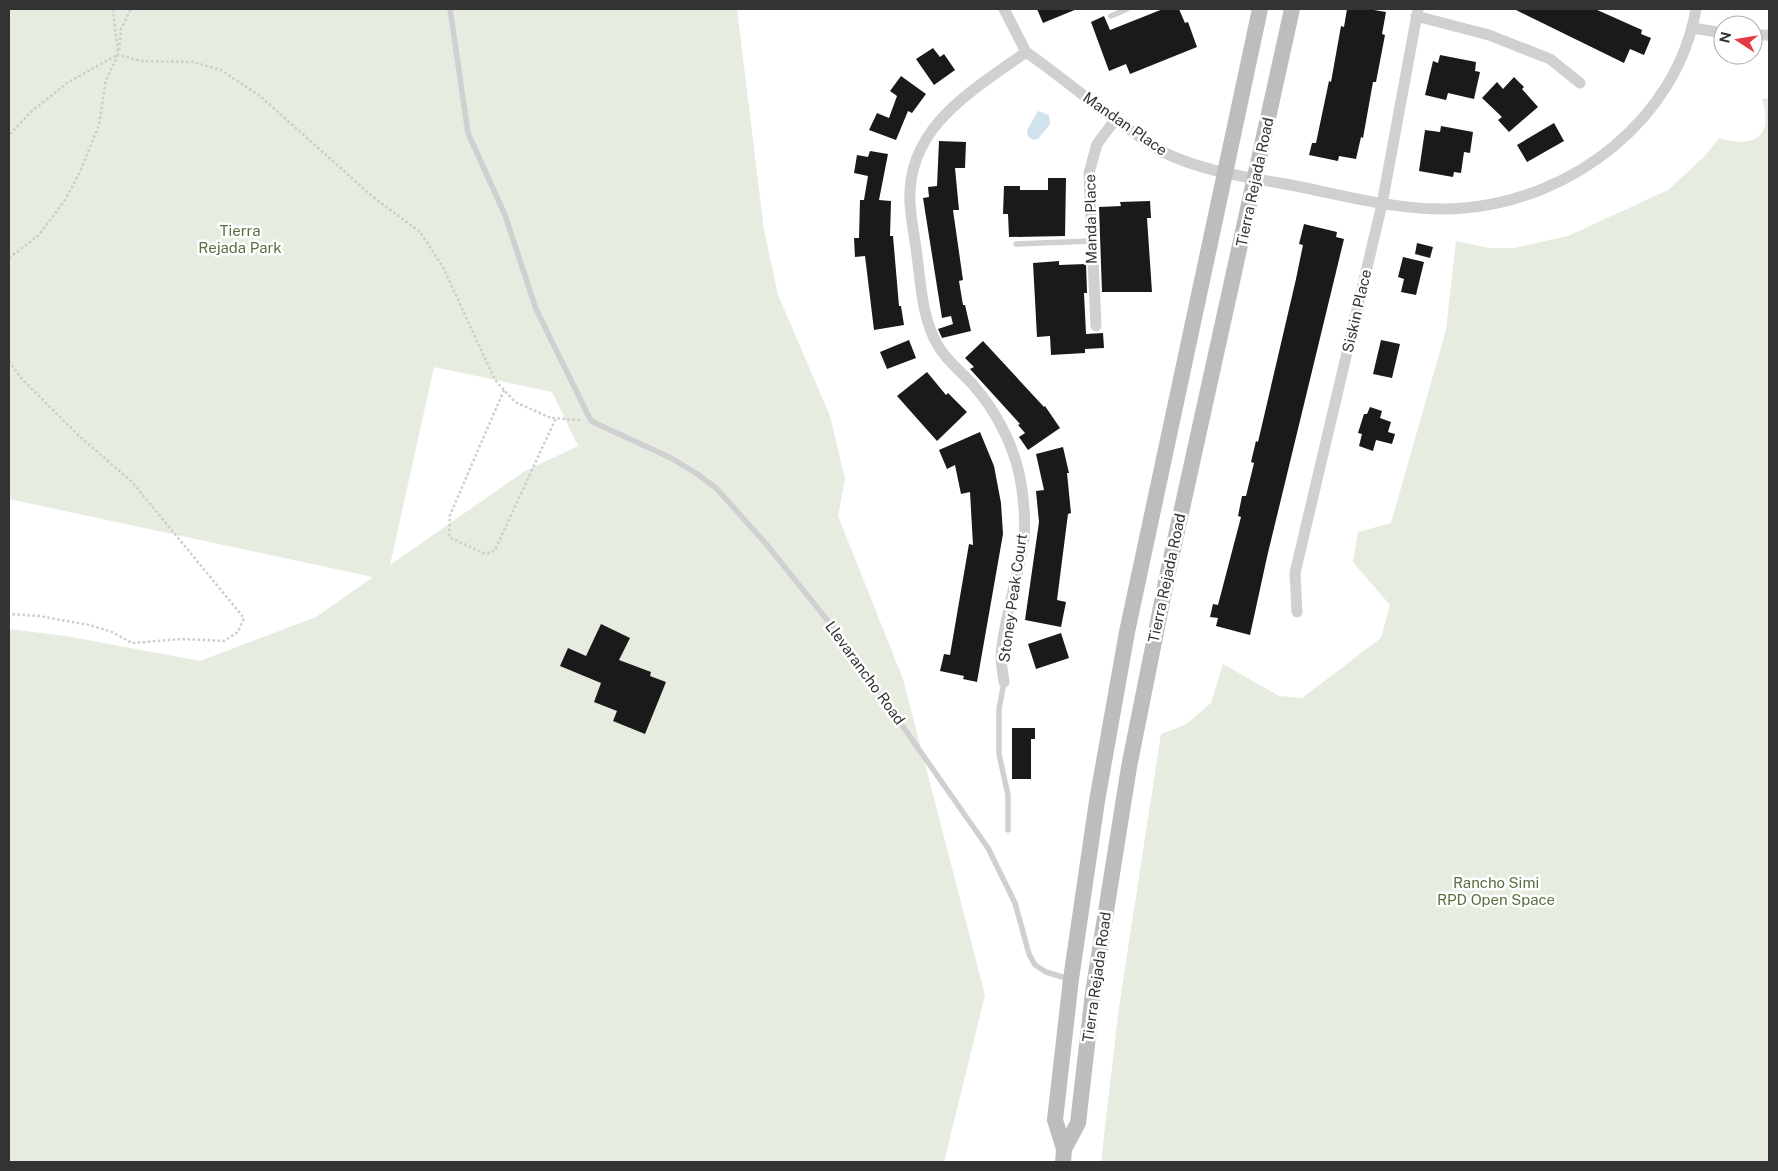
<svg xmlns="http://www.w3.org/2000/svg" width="1778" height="1171" font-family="'Public Sans',sans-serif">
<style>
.green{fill:#e6ecdf;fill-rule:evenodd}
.water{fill:#cfe2ee}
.building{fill:#1a1a1a}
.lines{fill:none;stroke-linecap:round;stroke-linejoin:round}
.path{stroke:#cdcdcd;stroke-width:2.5;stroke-dasharray:2.5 2.5;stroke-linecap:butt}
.lane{stroke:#d0d0d0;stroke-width:5.5}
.street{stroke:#d0d0d0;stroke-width:11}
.secondary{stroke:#bdbdbd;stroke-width:16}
.labels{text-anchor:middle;stroke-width:5;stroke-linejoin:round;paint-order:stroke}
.street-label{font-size:15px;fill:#333;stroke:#fff}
.park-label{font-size:15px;fill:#56703f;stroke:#fff}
</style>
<rect width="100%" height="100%" fill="#fff"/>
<!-- green -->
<path class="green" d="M9,9H737L764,230L778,295L830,416L845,479L838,516L903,679L985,995L944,1162H9V629L66,636L200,661L316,617L373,577L9,499ZM434,367L552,392L578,446L525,471L390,565Z
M1762,99H1769V1162H1101L1119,1007L1161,734L1185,725L1211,703L1223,664L1279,696L1302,698L1381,638L1390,605L1353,562L1358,532L1391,523L1446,330L1456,241L1489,248H1514L1568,236L1668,190L1705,156L1719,138C1755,149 1774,136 1762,99Z"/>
<!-- water -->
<path class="water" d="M1038,111L1049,115L1050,124L1038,139L1033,140L1028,136L1027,130Z"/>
<!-- building -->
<path class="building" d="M1037,9H1077L1043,23Z
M1163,9H1179L1185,23L1188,22L1197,47L1130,74L1126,64L1109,71L1091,22L1104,16L1110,30Z
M1347,9H1368L1386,12L1382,34L1385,35L1376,82H1373L1363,138L1361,137L1356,159L1339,156L1338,161L1309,155L1312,143H1316L1329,81L1331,82L1341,26L1344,27Z
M1514,9H1595L1642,30L1641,34L1651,38L1644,55L1630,49L1624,63Z
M933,48L940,57L944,54L955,70L934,85L916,59Z
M1440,55L1476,62L1475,71L1480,72L1474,99L1448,93L1446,100L1425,95L1433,61L1438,63Z
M901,76L926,94L912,113L908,111L896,140L869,130L877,113L889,118L897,96L890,91Z
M1514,77L1524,87L1522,89L1538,107L1509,132L1498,120L1502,117L1482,98L1497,82L1503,89Z
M1554,123L1564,141L1527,162L1517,145Z
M1441,126L1473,132L1470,153L1464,152L1461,173L1454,172L1453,177L1419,171L1425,130L1440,132Z
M939,141L966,142L965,168H955L959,210H953L963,280L959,281L963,305H965L971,331L942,338L938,329L953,324L951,316L942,318L923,198L929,197L928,187L937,186Z
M870,151L888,154L879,200L891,201L890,236H893L899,306H901L904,325L874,330L865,256L855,257L854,238H859L860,200H864L868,176L854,173L857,155L868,157Z
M1048,178H1066L1065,236L1009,237L1008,214H1003L1004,186H1020V190H1048Z
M1150,201L1151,218H1147L1152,292H1102L1099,207L1121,206L1120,202Z
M1304,224L1337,232L1336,237L1344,239L1267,557L1250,635L1216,626L1218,618L1210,617L1213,604L1218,605L1241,517L1238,516L1242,496H1246L1254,463L1251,462L1256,441L1258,442L1296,279L1303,245L1299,244Z
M1417,243L1433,247L1430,258L1415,254Z
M1403,257L1424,262L1416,295L1401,292L1404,279L1398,277Z
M1059,261V265L1086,264L1087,293H1084L1086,334L1103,333L1104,348L1085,349V353L1051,355L1050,336L1037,337L1033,263Z
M909,340L916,358L887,369L880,352Z
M1381,340L1400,344L1392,378L1373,374Z
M983,341L1044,407L1045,406L1060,428L1028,450L1019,437L1025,433L1018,425L1020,424L970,369L974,367L965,358Z
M927,372L946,395L948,393L967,412L937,441L897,396Z
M1370,407L1382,411L1380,418L1391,422L1388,432L1395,434L1392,444L1376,440L1373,451L1359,446L1362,434L1358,433L1364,414H1367Z
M980,432L994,466L1001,503L1003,534L977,682L963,679L964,676L940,671L944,654L950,655L969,544L973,545L970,492L961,494L955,465L947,469L939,450Z
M1063,447L1069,473H1067L1071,513L1068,514L1057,600L1066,602L1061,627L1025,620L1039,522L1036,491L1044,490L1036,454Z
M601,624L630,638L619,660L651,672L650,676L666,682L645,734L613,721L617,711L594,702L601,683L560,666L568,648L586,656Z
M1061,633L1069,658L1036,669L1028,644Z
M1012,728H1035V739H1031V779H1012Z"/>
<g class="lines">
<!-- path -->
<path class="path" d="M113,9L118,55L142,61L193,62L221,70L260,96L373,197L420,232L443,267L495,380L515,402L551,418L580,420
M119,50L121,29L131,9
M10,134L32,111L67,83L117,55
M9,258L39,235L65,200L80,172L99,125L106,80L118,55
M9,361L20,377L78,435L132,482L244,618L238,632L224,641L182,639L132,643L112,632L89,625L39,616L9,614
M504,390L450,515L449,537L483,553H489L495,550L556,418"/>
<!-- lane -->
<path class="lane" d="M450,9L468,133L505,215L536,309L591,421L671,458L696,473L717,489L767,545L836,631L988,848L1015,903L1029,954L1035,965L1046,972L1069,979
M1111,16L1127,9
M1016,244L1091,241
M1004,682L999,709V754L1008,795V830"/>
<!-- street -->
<path class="street" d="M1004,9L1026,52
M1416,16L1489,35L1550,59L1580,83
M1693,28L1723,33
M1753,35H1769
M1026,52C1062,77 1096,107 1133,132C1143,139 1153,147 1163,152C1203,172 1253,178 1296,186C1351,197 1408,213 1464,208C1573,199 1677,119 1696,9
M1096,326L1089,173L1097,144L1115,120
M1297,612L1295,573L1382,204L1418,9
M1004,682C1003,674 1001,664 1001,656C1004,617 1019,576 1024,537C1026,516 1023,493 1019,473C1012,442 995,410 974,386C962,372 946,361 937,344C922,317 921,285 917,256C915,238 911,221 910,203C906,127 972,91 1026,52"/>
<!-- secondary -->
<path class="secondary" d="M1064,1149L1078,1123L1093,993L1129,767L1168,572L1292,9
M1063,1162L1064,1149L1055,1120L1071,979L1097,801L1127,632L1260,9"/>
</g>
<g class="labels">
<!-- street labels -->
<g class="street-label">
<text transform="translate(1125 124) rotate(35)" y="5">Mandan Place</text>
<text transform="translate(1255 182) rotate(-78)" y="5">Tierra Rejada Road</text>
<text transform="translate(1091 219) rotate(-91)" y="5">Manda Place</text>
<text transform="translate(1357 311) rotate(-77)" y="5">Siskin Place</text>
<text transform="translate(1167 578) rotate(-78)" y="5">Tierra Rejada Road</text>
<text transform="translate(1013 598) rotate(-82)" y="5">Stoney Peak Court</text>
<text transform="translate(865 673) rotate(54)" y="5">Llevarancho Road</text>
<text transform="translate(1097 977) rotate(-82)" y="5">Tierra Rejada Road</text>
</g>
<!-- park labels -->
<g class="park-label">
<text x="240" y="236">Tierra<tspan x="240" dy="17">Rejada Park</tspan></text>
<text x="1496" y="888">Rancho Simi<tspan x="1496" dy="17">RPD Open Space</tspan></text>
</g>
</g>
<!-- border -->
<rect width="1778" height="1171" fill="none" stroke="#333333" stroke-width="20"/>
<!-- north arrow -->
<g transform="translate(1738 40) rotate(282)"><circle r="24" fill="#ffffff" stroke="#adadad"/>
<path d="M0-4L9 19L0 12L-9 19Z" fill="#e63946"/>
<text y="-8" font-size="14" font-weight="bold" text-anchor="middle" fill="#333333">N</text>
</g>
</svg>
